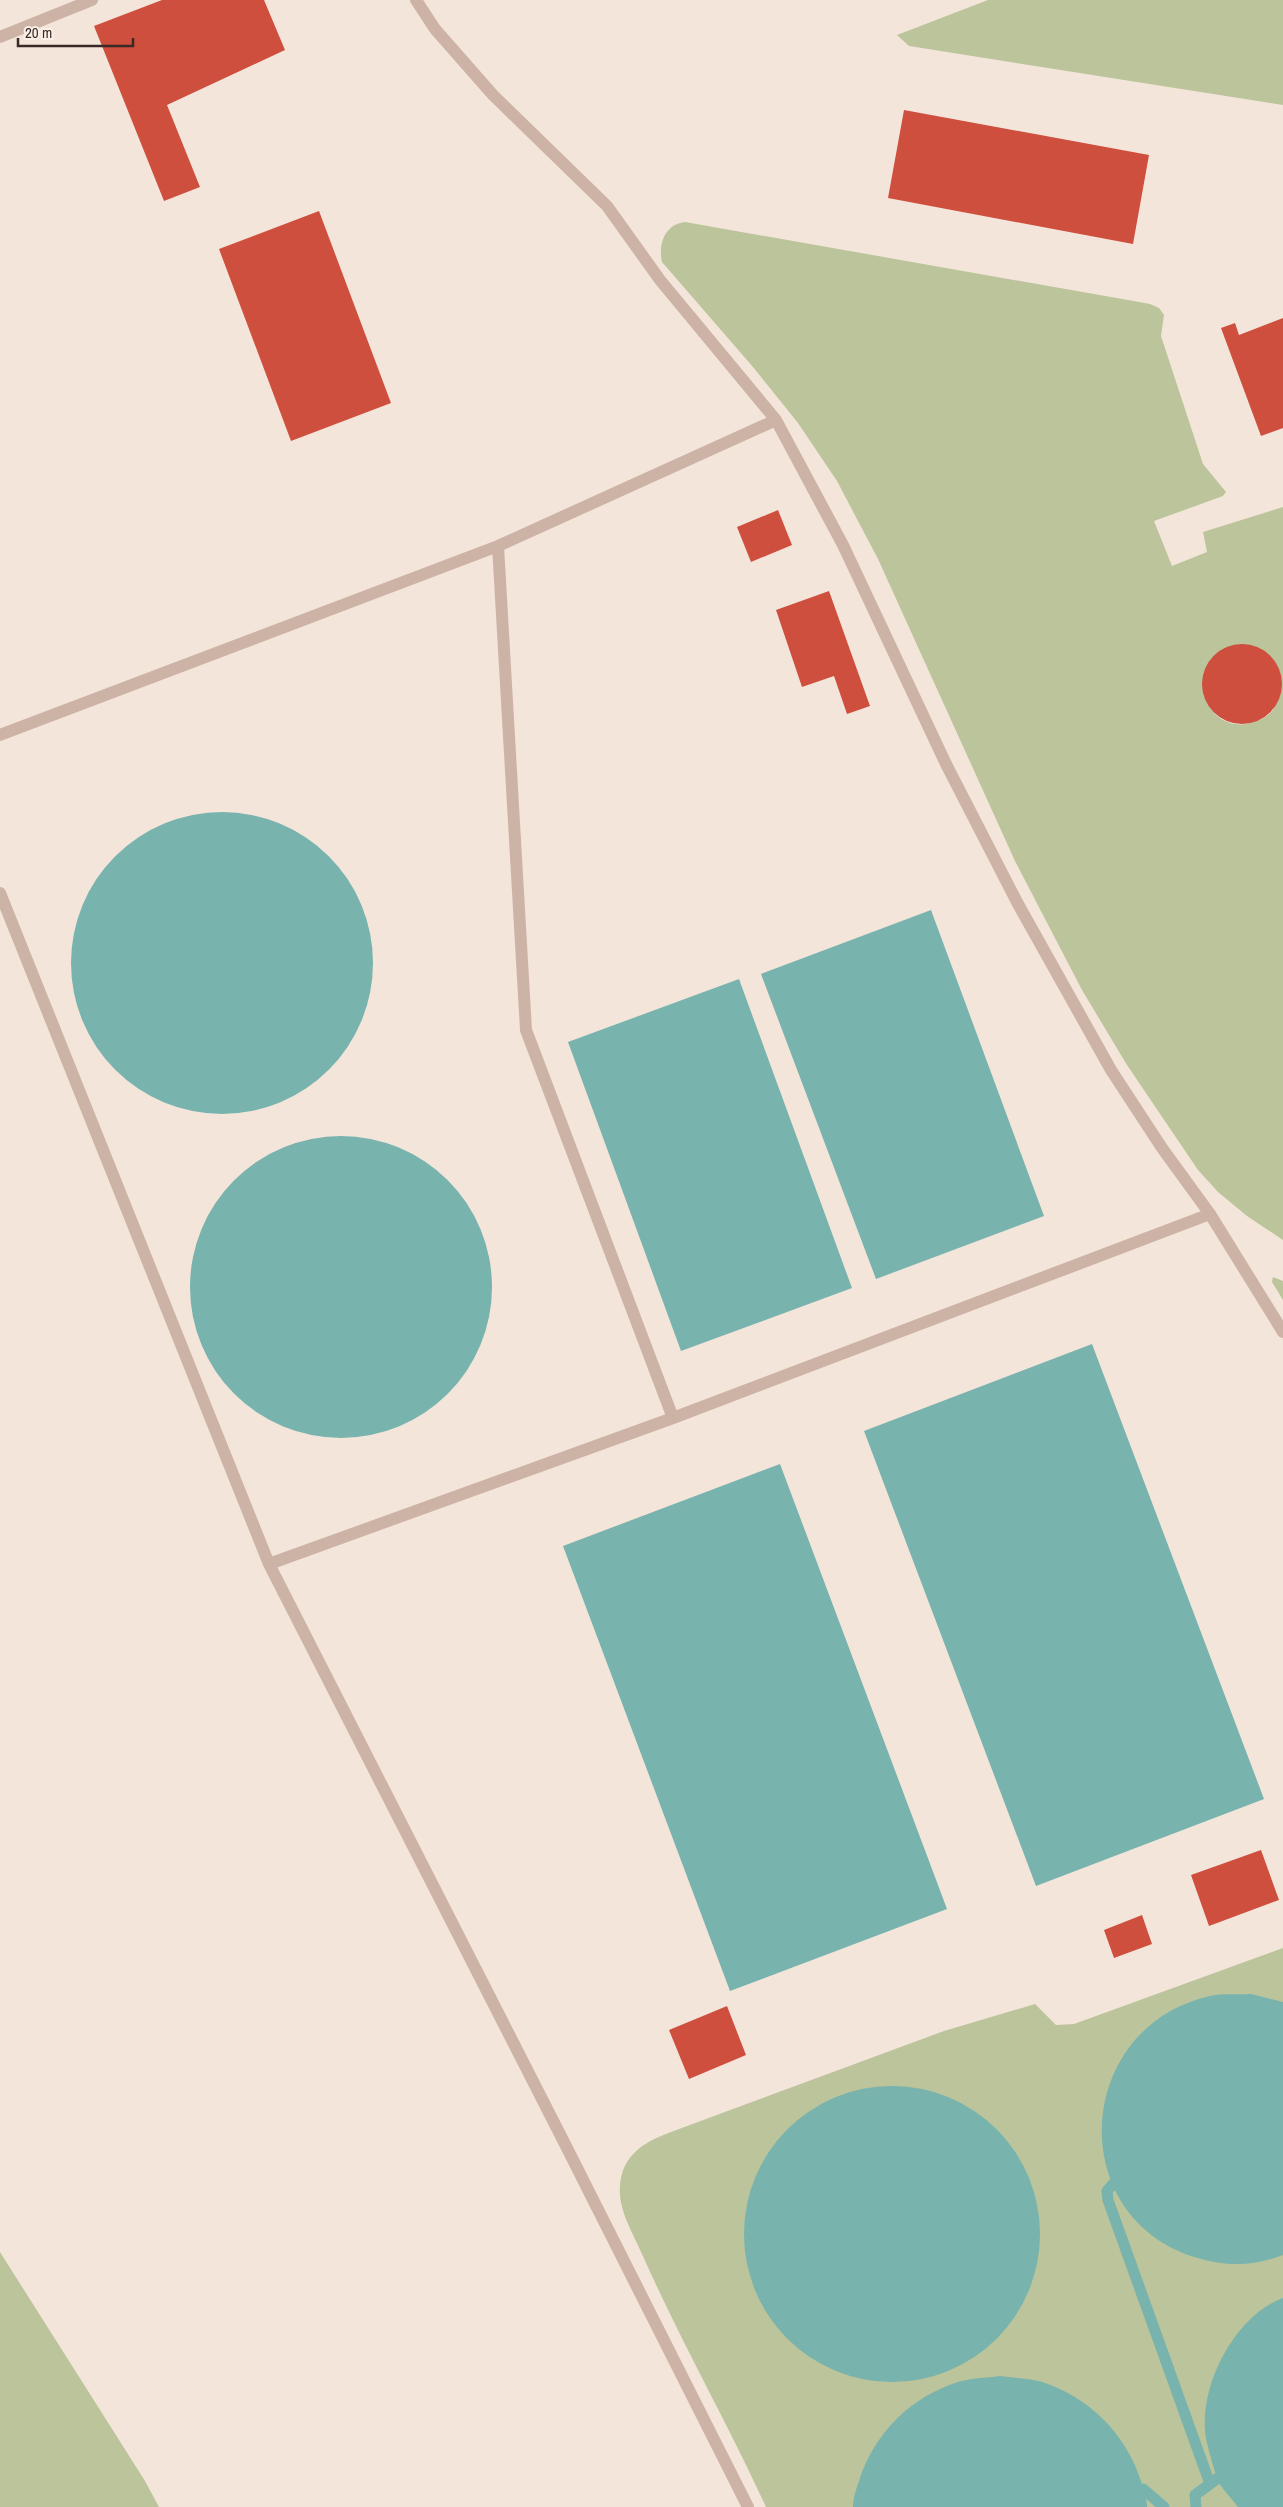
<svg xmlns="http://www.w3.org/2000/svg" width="1283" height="2507" font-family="'Archivo Narrow',sans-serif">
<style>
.green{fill:#bbc49a;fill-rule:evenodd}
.water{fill:#78b3ae}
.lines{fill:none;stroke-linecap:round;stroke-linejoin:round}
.stream{stroke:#78b3ae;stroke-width:11}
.building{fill:#cf4f3e}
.service{stroke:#cdb3a6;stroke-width:12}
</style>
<rect width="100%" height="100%" fill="#f4e5db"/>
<!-- green -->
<path class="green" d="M988,0H1283V105L909,46L897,35Z
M685,222L1128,300L1150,304L1159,308L1164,315L1161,336L1203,464L1226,492L1223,496L1154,521L1172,566L1207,552L1203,532L1283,507V1240L1247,1216L1218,1192L1198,1170L1127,1065L1082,990L1015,861L878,559L837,481L798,423L753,367L662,262C658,244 665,224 685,222ZM1244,645C1277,651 1283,680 1273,710C1268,716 1261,720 1254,722C1200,740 1178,651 1244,645Z
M1273,1277L1283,1281V1300L1272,1282Z
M1283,1948V2507H766C727,2422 680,2340 642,2254C633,2233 618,2210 620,2186C622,2155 644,2142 671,2132L944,2031L1035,2004L1056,2025L1074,2024Z
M0,2252L145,2481L159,2507H0Z"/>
<!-- water -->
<path class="water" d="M71 963a151 151 0 1 1 302 0a151 151 0 1 1-302 0Z
M931,910L1044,1216L876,1279L761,974Z
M739,979L852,1288L681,1351L568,1042Z
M190 1287a151 151 0 1 1 302 0a151 151 0 1 1-302 0Z
M1092,1344L1264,1799L1036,1886L864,1431Z
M780,1464L947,1909L730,1991L563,1546Z
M1251,1994L1283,2002V2255C1255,2266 1227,2267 1198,2258C1063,2219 1073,2027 1210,1996C1223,1993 1238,1995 1251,1994Z
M744 2234a148 148 0 1 1 296 0a148 148 0 1 1-296 0Z
M1283,2298V2507H1238C1232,2499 1224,2491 1219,2483C1214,2471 1210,2455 1207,2443C1195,2392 1233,2316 1283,2298Z
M1000,2376C1013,2378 1029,2378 1042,2382C1089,2397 1126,2434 1141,2481C1143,2490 1147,2498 1147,2507H853C853,2498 856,2490 859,2481C874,2434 910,2397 958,2382C971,2378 986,2378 1000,2376Z"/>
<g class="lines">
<!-- stream -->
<path class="stream" d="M1113,2184L1107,2191L1108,2200L1210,2484
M1143,2489L1164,2507
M1196,2507L1195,2495L1218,2478"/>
</g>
<!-- building -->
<path class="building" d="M162,0H264L285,50L167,105L200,187L164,201L94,26Z
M904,110L1149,155L1133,244L888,198Z
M319,211L391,403L291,441L219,249Z
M1283,318V428L1261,436L1221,328L1235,323L1239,335Z
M778,510L792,545L751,562L737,527Z
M829,591L870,706L847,714L834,676L802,687L776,610Z
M1202 684a40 40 0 1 1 80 0a40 40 0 1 1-80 0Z
M1261,1850L1279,1900L1209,1926L1191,1875Z
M1142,1915L1152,1944L1114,1958L1104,1930Z
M727,2006L746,2055L689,2079L669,2030Z"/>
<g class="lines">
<!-- service -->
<path class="service" d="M416,0L435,29L493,95L607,206L660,280L776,420L843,545L946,764L1018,904L1111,1070L1162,1148L1210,1214L1283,1332
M0,37L92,0
M498,546L526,1030L673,1418
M0,735L498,546L776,420
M0,893L269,1564L567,2148L748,2507
M269,1564L673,1418L1210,1214"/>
</g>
<!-- scale -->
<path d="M18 38v8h115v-8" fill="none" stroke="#382b27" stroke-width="2.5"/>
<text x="25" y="38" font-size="15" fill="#382b27" stroke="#fbf0e8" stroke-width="4" paint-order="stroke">20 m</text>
</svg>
